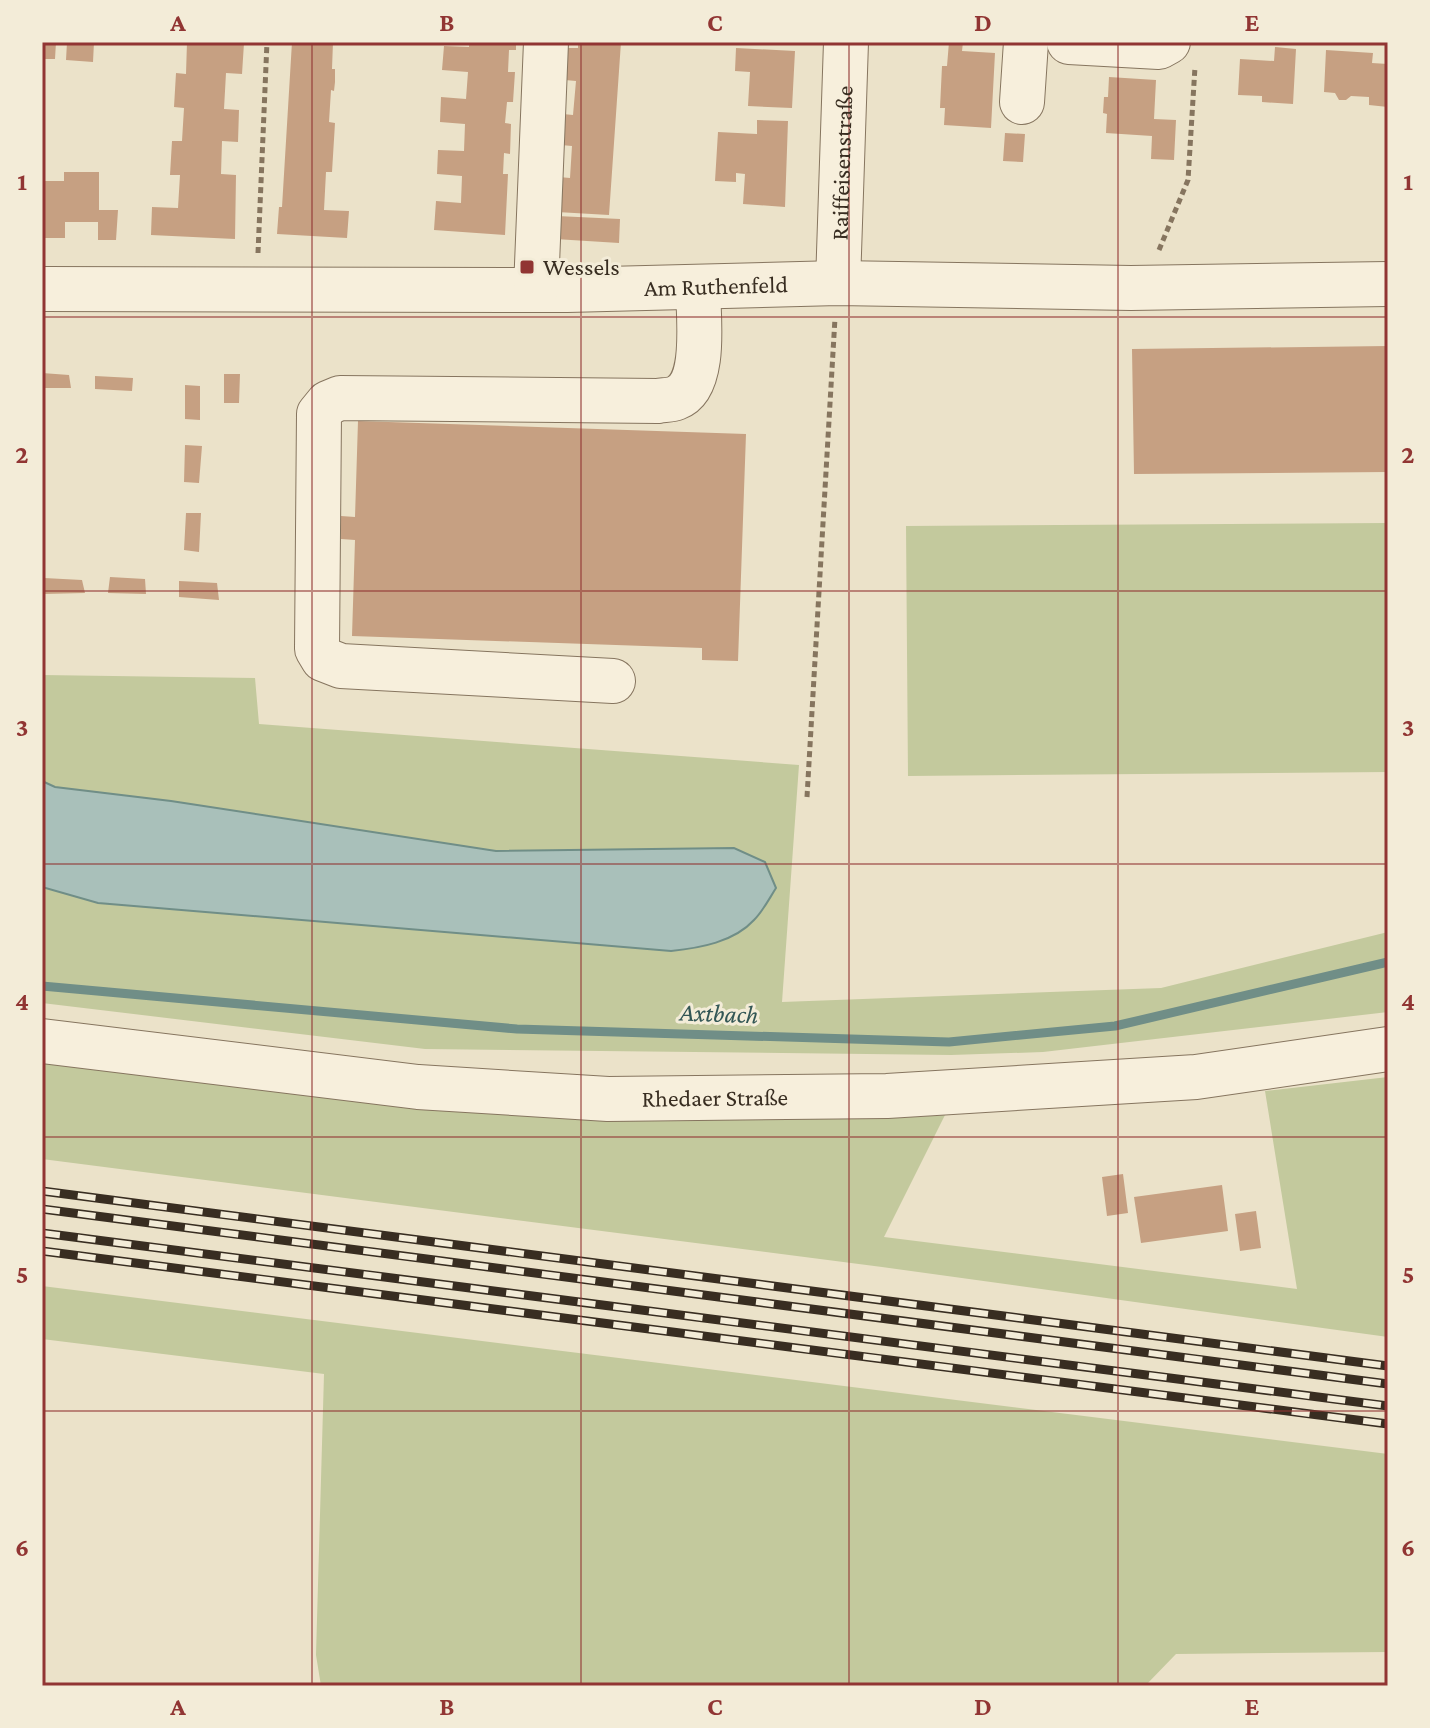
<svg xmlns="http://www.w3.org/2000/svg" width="1430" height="1728" font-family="'Crimson Pro',serif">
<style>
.green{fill:#c3c99d}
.water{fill:#a9c0ba;stroke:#708e87;stroke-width:2}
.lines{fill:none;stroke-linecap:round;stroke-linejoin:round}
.stream{stroke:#708e87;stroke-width:9}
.building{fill:#c6a082}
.minor-casing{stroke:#86755f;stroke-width:46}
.path{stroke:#86755f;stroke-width:5;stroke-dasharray:6 4;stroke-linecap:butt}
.minor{stroke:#f7efdc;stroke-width:44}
.rail-casing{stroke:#382d21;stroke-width:9}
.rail{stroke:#f3ecd8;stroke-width:6;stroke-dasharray:18;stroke-linecap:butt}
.grid{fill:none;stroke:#913533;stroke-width:2;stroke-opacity:0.55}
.poi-dot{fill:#913533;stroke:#f3ecd8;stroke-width:3}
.labels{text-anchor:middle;stroke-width:6;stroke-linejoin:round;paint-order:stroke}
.street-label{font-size:24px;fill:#382d21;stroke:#f3ecd8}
.poi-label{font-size:24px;fill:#382d21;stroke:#f3ecd8;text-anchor:start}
.water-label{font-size:26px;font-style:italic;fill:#325655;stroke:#f3ecd8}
.neatline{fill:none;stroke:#913533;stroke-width:3}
.grid-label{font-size:26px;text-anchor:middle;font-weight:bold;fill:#913533}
</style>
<rect width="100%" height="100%" fill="#ebe2c9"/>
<!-- green -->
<path class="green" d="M1388,523V772L908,776L906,526Z
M42,675L255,678L259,724L799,765L782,1002L1161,988L1388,932V1012L1043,1052L951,1055L425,1049L42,1003Z
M42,1060L603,1116L894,1118L945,1115L884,1237L1297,1289L1265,1091L1388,1077V1337L882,1267L42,1159Z
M42,1286L1388,1454V1652L1176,1654L1145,1686H321L316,1655L324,1374L42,1339Z"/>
<!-- water -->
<path class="water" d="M42,781L55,787L171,801L496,851L734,848L765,862L776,888C769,899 763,911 754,920C734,942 700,948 671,951L98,903L42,887Z"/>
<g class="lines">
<!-- stream -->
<path class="stream" d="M42,986L517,1029L949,1042L1115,1026L1388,962"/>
</g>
<!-- building -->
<path class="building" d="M42,42H56L55,59H42Z
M67,42H94L93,62L66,60Z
M187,42L244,43L242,74L226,73L224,109L239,110L238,142L222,141L221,174L236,175L235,239L151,235L152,207L178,208L180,175H170L172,141H182L184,108L174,107L176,73L186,74Z
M292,42H333L332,69H335V82L334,91L331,90L329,122L335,123L332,172H326L324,210L349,211L347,238L277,234L279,207H282Z
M469,42H516V50H509L508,72H515L513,102H507L505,123L511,124L510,154L504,153L503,174H508L505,235L434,230L436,201L461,203L462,176L437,174L438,150L464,151L465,124L440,122L441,97L466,99L468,72L442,70L444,46L469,47Z
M578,42H621L609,215L557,212L559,177L570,178L572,146L561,145L563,114L573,115L576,81L565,80L566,48H578Z
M949,42H963L962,51L995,53L991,128L944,125L945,108H940L942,66H947Z
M1275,47L1296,49L1293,104L1262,102V96L1238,95L1240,59L1274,61Z
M736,48L795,51L792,108L748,106L750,72L735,71Z
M1326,50L1373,53L1372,63L1388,64V107L1369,105V97L1351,96L1346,100H1339L1335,93L1324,92Z
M1109,77L1156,80L1154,119L1176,120L1174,160L1151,159L1152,136L1106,133L1107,114L1103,113L1104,97H1108Z
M757,120L788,121L785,207L743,204L745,174L736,173V182L715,181L718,132L757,134Z
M1005,133L1025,134L1023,162L1003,161Z
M64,172H99V210H118L116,240H98V222H65V238H42V181H64Z
M557,216L620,219L619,243L555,239Z
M1388,346V472L1134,474L1132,349Z
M42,373L69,375L71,388H42Z
M224,374H240L239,403H224Z
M95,376L133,378L132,391L95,389Z
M185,385L200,386V420L185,419Z
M358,421L746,434L738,661L702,660V648L352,636L355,540L341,539V516L355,517Z
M185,445L202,446L199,483L184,482Z
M186,513H201L199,552L184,550Z
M110,577L145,579L146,594L108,593Z
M44,578L82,580L85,593L43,594Z
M179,581L217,583L219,600L179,597Z
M1123,1174L1128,1213L1107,1216L1102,1177Z
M1222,1185L1228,1231L1141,1243L1134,1197Z
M1256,1211L1261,1248L1240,1251L1235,1214Z"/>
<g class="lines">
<defs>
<g id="minor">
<path d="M1069,42L1159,47L1168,42"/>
<path d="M1022,102L1026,42"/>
<path id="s1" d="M838,283L846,42"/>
<path id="s2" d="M42,289L567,290L838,283L1131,288L1388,284"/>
<path d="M536,289L546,42"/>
<path d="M613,681L341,666L323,659L317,649L319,414L328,403L340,398L658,401C664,400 671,400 676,398C708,386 698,314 698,287"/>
<path id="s3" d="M42,1041L418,1087L608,1099L887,1096L1196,1077L1388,1049"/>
</g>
</defs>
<!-- minor casing -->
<use href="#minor" class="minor-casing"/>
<!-- path -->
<path class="path" d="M1159,250L1188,180L1195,67
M258,253L267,42
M807,797L835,318"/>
<!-- minor -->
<use href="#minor" class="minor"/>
<defs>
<path id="rail" d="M42,1191L1388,1366
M42,1209L1388,1384
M42,1233L1388,1406
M42,1251L1388,1424"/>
</defs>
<!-- rail casing -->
<use href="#rail" class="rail-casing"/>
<!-- rail -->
<use href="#rail" class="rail"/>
</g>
<!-- grid -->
<path class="grid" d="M312,42V1686M581,42V1686M849,42V1686M1118,42V1686M42,317H1388M42,591H1388M42,864H1388M42,1137H1388M42,1411H1388"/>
<!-- markers -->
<rect class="poi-dot" x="519" y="259" width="16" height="16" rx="4"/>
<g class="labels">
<!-- street labels -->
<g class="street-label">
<text dy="8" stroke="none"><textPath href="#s1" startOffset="120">Raiffeisenstraße</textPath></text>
<text dy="8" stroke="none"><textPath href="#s2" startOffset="674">Am Ruthenfeld</textPath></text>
<text dy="8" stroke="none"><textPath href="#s3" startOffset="676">Rhedaer Straße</textPath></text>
</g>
<!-- poi labels -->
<g class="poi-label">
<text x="543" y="275">Wessels</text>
</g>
<!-- water labels -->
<g class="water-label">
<text transform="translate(719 1013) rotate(2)" y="9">Axtbach</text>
</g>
</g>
<!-- border -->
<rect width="1430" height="1728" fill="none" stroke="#f3ecd8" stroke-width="88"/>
<rect x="44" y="44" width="1342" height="1640" class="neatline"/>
<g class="grid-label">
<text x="178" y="31">A</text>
<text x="447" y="31">B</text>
<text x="715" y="31">C</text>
<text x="983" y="31">D</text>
<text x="1252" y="31">E</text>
<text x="22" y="190">1</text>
<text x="1408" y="190">1</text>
<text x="22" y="463">2</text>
<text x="1408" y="463">2</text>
<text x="22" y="736">3</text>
<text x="1408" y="736">3</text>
<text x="22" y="1010">4</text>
<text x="1408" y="1010">4</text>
<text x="22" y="1283">5</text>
<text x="1408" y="1283">5</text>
<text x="22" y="1556">6</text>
<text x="1408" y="1556">6</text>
<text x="178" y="1715">A</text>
<text x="447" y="1715">B</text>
<text x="715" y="1715">C</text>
<text x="983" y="1715">D</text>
<text x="1252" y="1715">E</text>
</g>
</svg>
